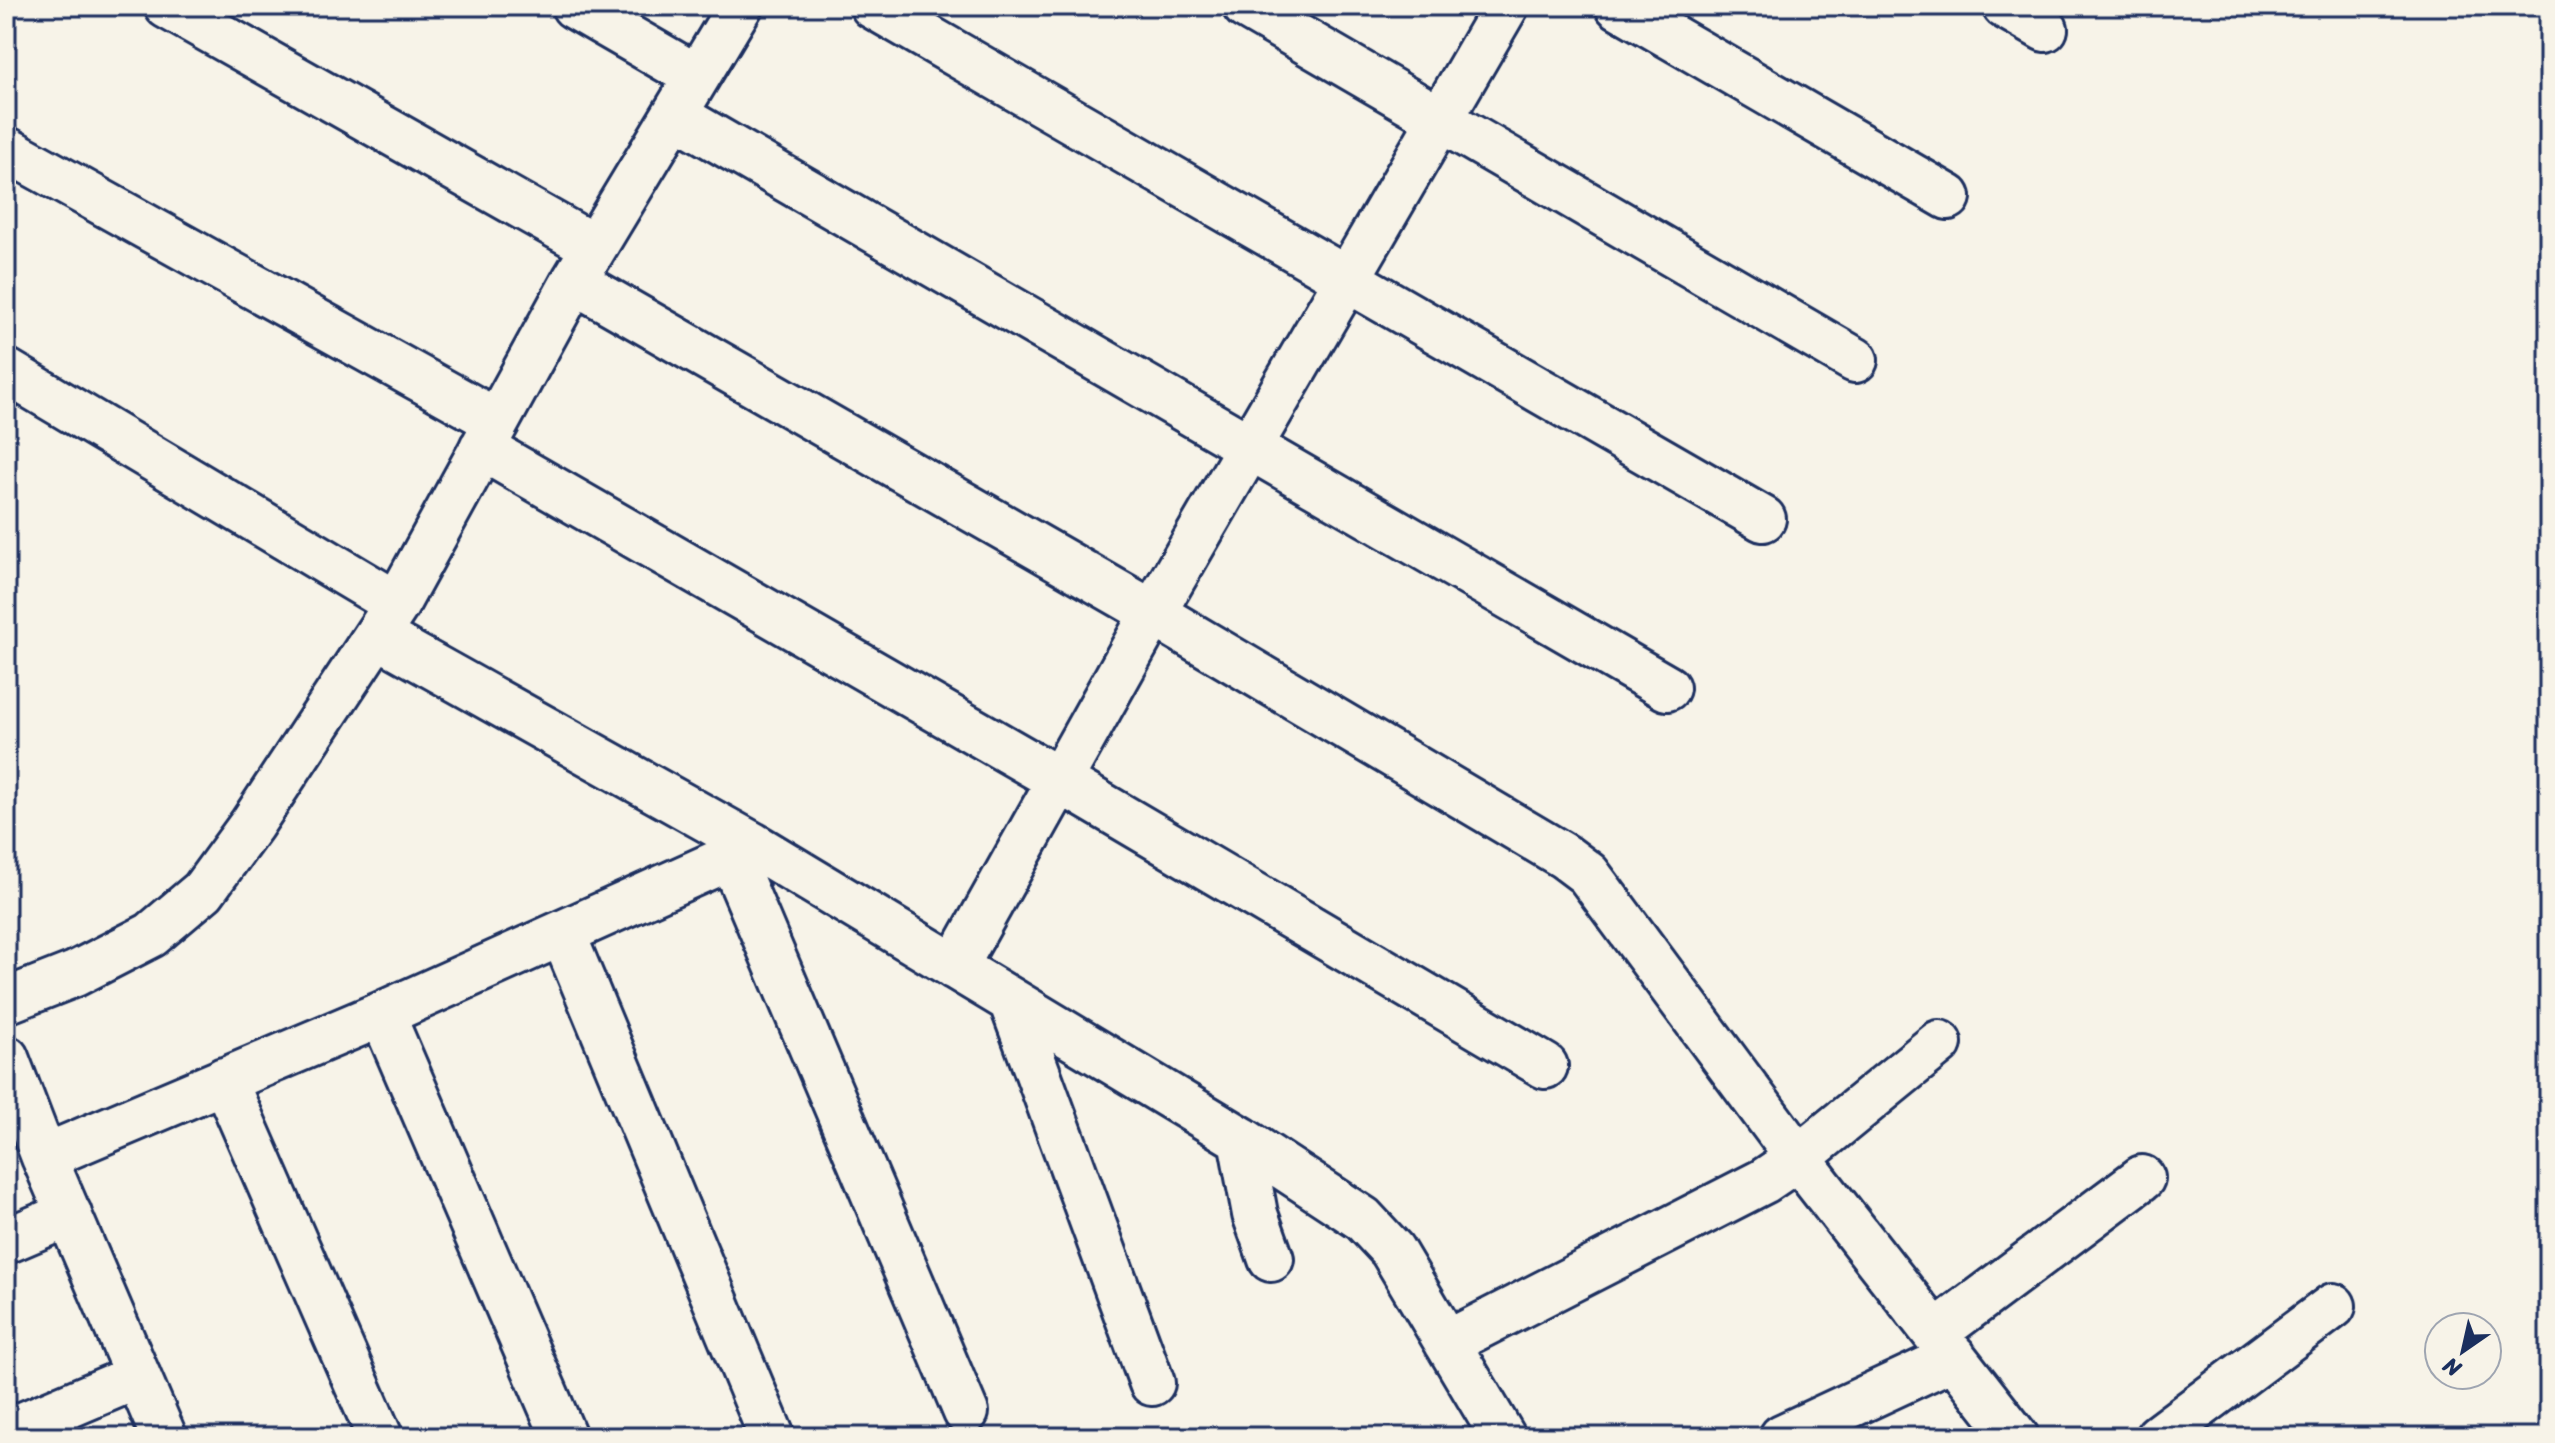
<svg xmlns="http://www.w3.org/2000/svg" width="2555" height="1443" font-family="Sriracha,sans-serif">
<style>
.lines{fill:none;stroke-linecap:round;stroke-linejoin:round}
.minor-casing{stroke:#1b2f5e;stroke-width:50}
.minor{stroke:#f7f3e8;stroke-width:44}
</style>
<rect width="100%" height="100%" fill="#f7f3e8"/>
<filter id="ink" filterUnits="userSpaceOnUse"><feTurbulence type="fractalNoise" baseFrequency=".0125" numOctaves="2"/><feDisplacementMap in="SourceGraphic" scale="16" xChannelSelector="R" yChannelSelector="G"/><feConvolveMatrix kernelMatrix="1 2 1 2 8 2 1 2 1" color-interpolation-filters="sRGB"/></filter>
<g filter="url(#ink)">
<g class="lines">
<defs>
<path id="minor" d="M167,6L594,247
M574,6L697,77
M873,6L1763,519
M1245,6L1855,360
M1618,6L1948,197
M2005,6L2045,29
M675,115L1667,688
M6,149L496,421
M574,281L1153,613L1564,856L1588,874L1798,1158L2016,1437
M6,371L397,604
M482,448L1059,780L1545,1066
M377,635L753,845L1241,1139L1363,1219L1392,1250L1503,1437
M731,857L966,1412
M563,934L772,1437
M955,967L1153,613L1506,6
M6,1001L75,974L151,935L203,891L252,824L397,604L574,281L740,6
M1012,1003L1152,1383
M382,1014L564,1437
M6,1058L44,1157L164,1437
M224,1080L380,1437
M1241,1139L1255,1214L1271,1259
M44,1157L382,1014L731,857L753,845
M6,1241L69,1214
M1935,1333L2142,1178
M1447,1343L1764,1181L1798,1158L1939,1043
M6,1432L138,1376
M1782,1437L1954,1357
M2158,1437L2333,1306"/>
</defs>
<!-- minor casing -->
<use href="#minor" class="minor-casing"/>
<!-- minor -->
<use href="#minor" class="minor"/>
</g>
</g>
<!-- margin -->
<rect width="2555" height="1443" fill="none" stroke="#f7f3e8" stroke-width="32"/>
<rect x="16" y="16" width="2523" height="1411" fill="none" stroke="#1b2f5e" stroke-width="3" filter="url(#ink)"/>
<!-- north arrow -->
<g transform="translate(2463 1351) rotate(214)"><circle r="38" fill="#f7f3e8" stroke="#9fa5b1" stroke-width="2"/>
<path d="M0-6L14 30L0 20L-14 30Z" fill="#1b2f5e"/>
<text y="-12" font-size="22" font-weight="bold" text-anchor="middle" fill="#1b2f5e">N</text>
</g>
</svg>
